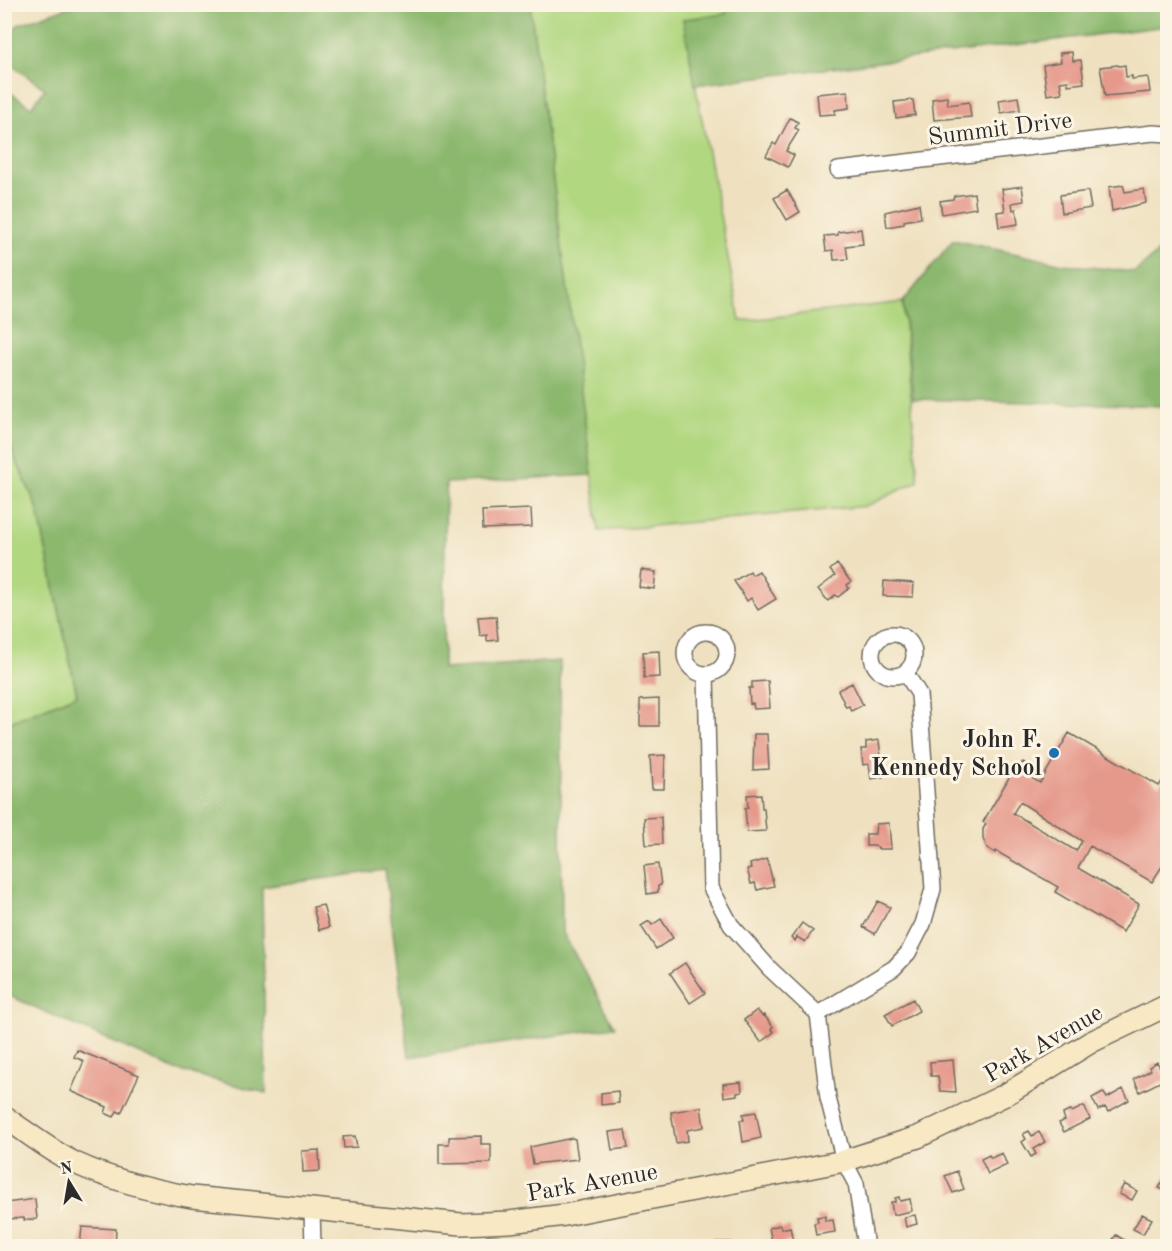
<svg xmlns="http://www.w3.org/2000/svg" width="1172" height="1251" font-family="'Old Standard TT',serif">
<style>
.green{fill:#b1d780;stroke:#6e8156;stroke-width:1.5}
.forest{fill:#8cb86e;stroke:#5c724c;stroke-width:1.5}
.building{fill:#e5998b;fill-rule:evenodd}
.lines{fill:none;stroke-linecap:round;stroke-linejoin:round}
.street-casing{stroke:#706b5f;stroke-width:18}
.secondary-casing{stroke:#706b5f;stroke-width:24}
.street{stroke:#fff;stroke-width:15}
.secondary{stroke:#f8e8c3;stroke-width:21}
.poi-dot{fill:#1f6fb2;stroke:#fcf5e5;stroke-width:2}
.labels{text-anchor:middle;stroke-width:6;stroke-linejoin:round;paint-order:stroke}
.street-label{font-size:24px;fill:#2b2b2b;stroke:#fcf5e5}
.poi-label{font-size:24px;font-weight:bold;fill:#2b2b2b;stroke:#fcf5e5;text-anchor:end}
</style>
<rect width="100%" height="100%" fill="#fcf5e5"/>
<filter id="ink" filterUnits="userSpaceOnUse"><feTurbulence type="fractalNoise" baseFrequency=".0167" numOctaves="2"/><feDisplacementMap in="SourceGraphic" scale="12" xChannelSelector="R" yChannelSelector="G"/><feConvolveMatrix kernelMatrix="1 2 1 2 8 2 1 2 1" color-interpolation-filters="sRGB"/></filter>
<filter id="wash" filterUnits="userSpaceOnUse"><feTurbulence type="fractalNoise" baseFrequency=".008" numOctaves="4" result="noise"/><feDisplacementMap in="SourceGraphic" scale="24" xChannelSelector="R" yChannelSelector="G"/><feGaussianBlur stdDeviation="1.35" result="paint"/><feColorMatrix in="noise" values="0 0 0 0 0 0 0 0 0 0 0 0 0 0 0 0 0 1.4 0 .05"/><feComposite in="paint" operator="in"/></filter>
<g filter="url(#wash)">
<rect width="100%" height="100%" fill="#efe1c0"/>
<!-- green -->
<path class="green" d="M530,5H725L726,14L683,20L740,321L903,302L918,481L867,506L599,531Z
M4,435L37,507L77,695L5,724Z"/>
<!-- forest -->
<path class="forest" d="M74,5H530L592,475L446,483L443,669L560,661L562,931L615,1027L409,1057L385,870L262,887L266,1093L176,1070L5,994V724L77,695L37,507L5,435V89L31,107L45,89L5,60V47L17,25Z
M725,5L1167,4V26L695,85L683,19L726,14Z
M953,240L1063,264L1135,272L1167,245V406L913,399L903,302Z"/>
<g id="blocks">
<!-- building -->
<path class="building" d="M1072,52L1073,61L1081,60L1084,83L1068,85V81L1060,82L1062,93L1047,95L1043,65L1061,62L1060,53Z
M1118,65L1119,66L1125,65L1126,77L1132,76V79L1148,77L1150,92L1105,96L1100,67Z
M848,91L849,108L835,110V114L819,115L817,94Z
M947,97L948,105L969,102L971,117L934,120L932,99Z
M1018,97L1020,110L1001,113L999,100Z
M913,100L915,115L896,118L894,102Z
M790,118L798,122L795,128L799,130L786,151L794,155L788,167L766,156L773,143L776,145Z
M1123,185L1125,192L1144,189L1146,203L1112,211L1109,187Z
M1022,186L1024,201L1012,203L1013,210L1016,209L1018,224L999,227L997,212L1005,211L1002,189Z
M787,190L800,212L787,220L774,198Z
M1088,191L1091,208L1062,213L1060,195Z
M974,193L976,208L942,214L940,201L953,199L954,196Z
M919,204L921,218L904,221V224L887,227L885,212Z
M861,229L863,244L846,246L848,259L834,260L833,250L826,251L824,236L838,235V232Z
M531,509L532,527L483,529L482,511Z
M837,564L851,582L847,585L849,588L838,597L835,595L828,601L818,589L835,576L830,570Z
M641,570L656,572L654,589L639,587Z
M750,571L752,575L759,571L776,599L758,610L751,598L747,601L734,581Z
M884,581L914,583L913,597L883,596Z
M496,616L498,640L487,641V635L480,636L478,617Z
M659,651L660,677L644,678L643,652Z
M768,681L770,708L754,709L753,703L750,704L749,688H752V682Z
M852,683L863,705L851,711L849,706L846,707L838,690Z
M659,699V726H640V700Z
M1069,733L1159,786L1165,777L1168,778V785L1165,790L1168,791V857L1152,882L1090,846L1078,868L1139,904L1123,932L1055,892L1058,887L996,851L995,853L987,848L983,839V829L986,824L983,822L1017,764L1020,766L1023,762L1035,769L1030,777L1040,783ZM1020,802L1082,841L1076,851L1013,813Z
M754,734H767L769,769L753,770Z
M879,740L883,777L871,779L869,764L863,765L861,749H866V742Z
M665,755L664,789H652L650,756Z
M761,794L762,808H764L766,831L747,832L745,808H748L747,795Z
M661,817L662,844L646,845L644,818Z
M889,823L891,849H879L875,846H866V834H875L876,824Z
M767,859L774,886L757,890L755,883L751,884L747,869L751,868L750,864Z
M658,864L661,885L658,886V892L647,894L644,866Z
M878,901L890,907L875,934L863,927Z
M323,905L329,927L319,930L313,907Z
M661,919L673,938L656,949L641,926L649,921L652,925Z
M802,923L813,931L805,942L797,937L795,941L791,938Z
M685,963L705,993L690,1003L670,973Z
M913,999L919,1011L892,1026L885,1014Z
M757,1010L762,1016L764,1015L773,1027L771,1029L774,1032L761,1042L744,1020Z
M77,1050L139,1075L121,1113L117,1111L114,1117L105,1113L107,1107L71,1091L84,1061L74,1057Z
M953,1060L956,1092L940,1091L938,1076H931L930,1062Z
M1157,1062L1166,1079L1140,1092L1134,1079L1151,1070L1149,1067Z
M741,1082L742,1092L737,1093V1095L724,1097L723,1084Z
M1123,1089L1129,1100L1108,1112L1105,1107L1098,1110L1092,1098L1103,1092L1107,1098Z
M618,1091L619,1103L601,1105V1093Z
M1084,1106L1090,1119L1064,1132L1059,1123L1065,1120L1063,1114L1071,1110L1072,1112Z
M701,1107L704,1127L687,1130L688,1141L676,1143L671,1112Z
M756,1112L761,1138L743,1142L740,1120H744L743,1114Z
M625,1130L628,1148L612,1150L609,1132Z
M1029,1131L1032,1136L1039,1132L1045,1142L1033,1149L1036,1154L1031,1157L1022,1142L1026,1139L1023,1134Z
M355,1136L357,1147L344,1148L343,1137Z
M481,1136V1144H491V1163L439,1164V1144H449V1137Z
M572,1138L575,1139L578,1159L533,1164L530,1147Z
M319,1150L320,1171L303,1172L302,1151Z
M1002,1153L1007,1165L988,1174L981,1159L989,1155L991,1158Z
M957,1171L964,1189L953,1193L945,1176Z
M1168,1173V1192L1159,1188Z
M1124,1184L1137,1191L1132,1200L1119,1194Z
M899,1197L900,1201L910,1199L912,1211L893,1215L891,1202H895V1198Z
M35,1199L37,1219L24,1220V1218L8,1219L6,1203Z
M1142,1214L1152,1219L1143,1234L1133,1229Z
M915,1215L917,1224L906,1227L904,1217Z
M825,1216V1221L833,1220L835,1232L816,1235L814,1223L818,1222L817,1217Z
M780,1225L781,1229L790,1227L793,1241L773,1246L769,1228Z
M82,1227L116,1229L115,1246L97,1244L96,1246H80Z
M1116,1235L1134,1246H1111L1109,1245Z
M610,1241L611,1246H596L595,1244Z
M716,1242H731V1246H716Z
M215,1244H238V1246H215Z"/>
</g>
</g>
<g filter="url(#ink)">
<use href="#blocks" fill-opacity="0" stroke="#706b5f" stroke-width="1.5"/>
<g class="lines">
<defs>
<path id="street" d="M838,170L1153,133L1168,134
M685 653a21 21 0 1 1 42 0a21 21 0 1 1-42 0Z
M872 655a21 21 0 1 1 42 0a21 21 0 1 1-42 0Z
M706,674L711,888L731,925L770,969L818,1014L828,1098L844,1161L856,1184L866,1246
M818,1014L894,968L908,953L923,924L933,889L919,694L905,672
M312,1210L313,1246"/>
<path id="secondary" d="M4,1117C27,1132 50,1151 75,1163C112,1180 151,1190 192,1197L461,1224L509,1222L565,1215L844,1161L918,1137L1005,1095L1091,1042L1168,1005"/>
</defs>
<!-- street casing -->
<use href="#street" class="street-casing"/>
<!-- secondary casing -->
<use href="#secondary" class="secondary-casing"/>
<!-- street -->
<use href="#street" class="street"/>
<!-- secondary -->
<use href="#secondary" class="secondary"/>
</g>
</g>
<!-- markers -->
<circle class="poi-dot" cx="1054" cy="753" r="6"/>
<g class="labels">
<!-- street labels -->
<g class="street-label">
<text transform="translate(1000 128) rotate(-7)" y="8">Summit Drive</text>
<text transform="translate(1043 1043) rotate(-30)" y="8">Park Avenue</text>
<text transform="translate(592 1182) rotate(-10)" y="8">Park Avenue</text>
</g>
<!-- poi labels -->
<g class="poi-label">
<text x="1042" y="747">John F.<tspan x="1042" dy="28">Kennedy School</tspan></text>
</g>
</g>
<!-- margin -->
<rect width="1172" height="1251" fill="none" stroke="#fcf5e5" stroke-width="24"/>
<!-- north arrow -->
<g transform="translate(69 1182) rotate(349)" stroke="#fcf5e5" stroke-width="4.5" paint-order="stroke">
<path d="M0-4.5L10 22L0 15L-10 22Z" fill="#2b2b2b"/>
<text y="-9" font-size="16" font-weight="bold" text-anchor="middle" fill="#2b2b2b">N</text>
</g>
</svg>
